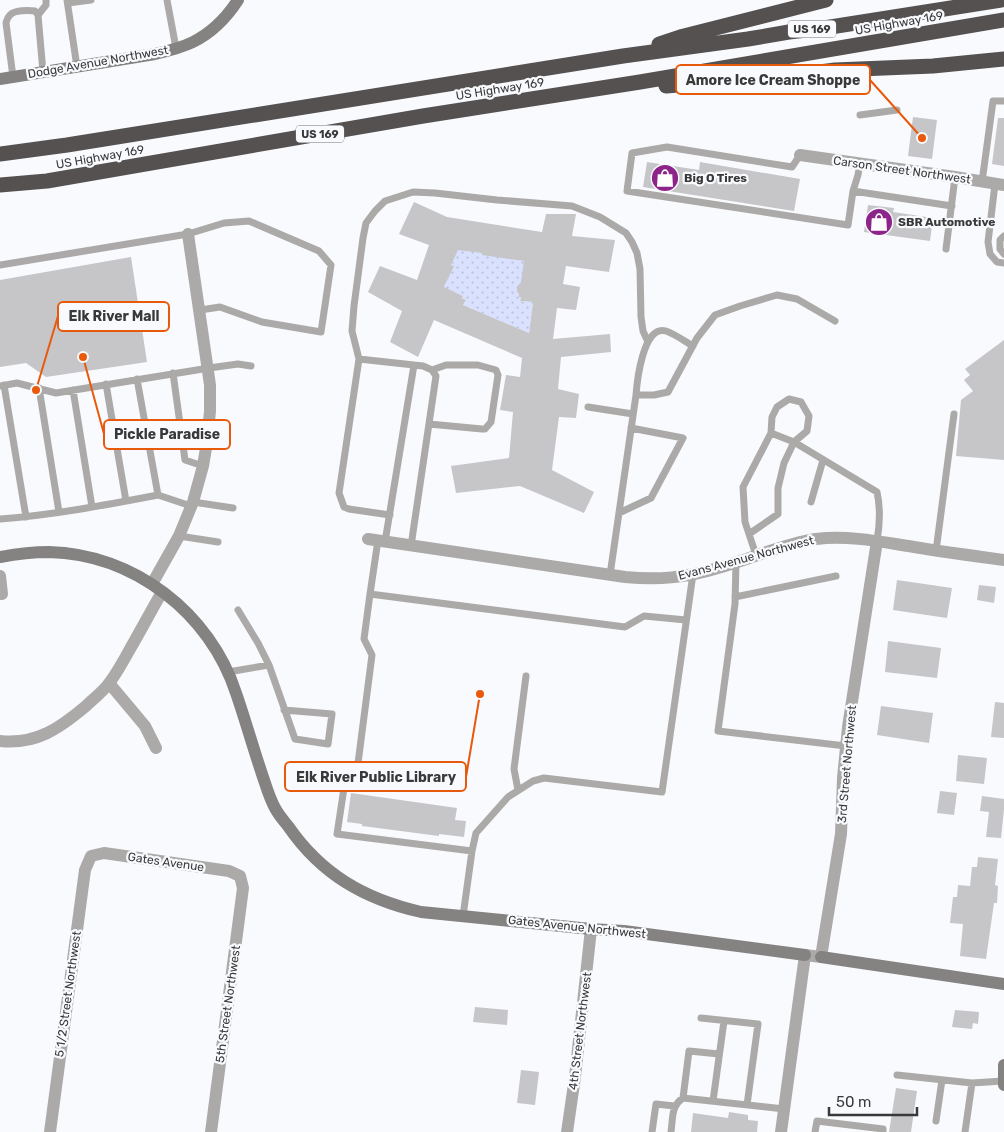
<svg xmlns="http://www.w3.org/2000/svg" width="1004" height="1132" font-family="Rubik,sans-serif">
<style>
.grass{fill:url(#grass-dots)}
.building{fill:#c6c6c9;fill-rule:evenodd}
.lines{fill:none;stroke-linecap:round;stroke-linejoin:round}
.lane{stroke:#abaaa9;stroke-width:7}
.street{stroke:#abaaa9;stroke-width:12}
.secondary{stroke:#858382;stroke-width:12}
.highway{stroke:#545150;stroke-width:15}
.labels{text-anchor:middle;stroke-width:4.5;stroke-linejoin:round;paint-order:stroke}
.shield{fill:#f9fafd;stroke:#737374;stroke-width:1}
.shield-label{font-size:11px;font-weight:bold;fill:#39393a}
.street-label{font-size:12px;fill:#39393a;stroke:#f9fafd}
.poi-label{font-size:12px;font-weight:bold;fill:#39393a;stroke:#f9fafd;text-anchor:start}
.leader{fill:none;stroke:#e8590c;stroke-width:2}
.callout-dot{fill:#e8590c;stroke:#f9fafd;stroke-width:2}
.callout{fill:#f9fafd;stroke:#e8590c;stroke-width:2}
.callout-label{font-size:14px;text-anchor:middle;font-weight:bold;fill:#39393a}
</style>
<defs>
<pattern id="grass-dots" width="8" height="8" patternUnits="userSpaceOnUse" patternTransform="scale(1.25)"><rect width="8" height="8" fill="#d9e1ff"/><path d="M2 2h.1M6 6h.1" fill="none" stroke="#bbc2db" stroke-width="1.8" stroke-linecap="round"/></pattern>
</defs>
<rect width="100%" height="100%" fill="#f9fafd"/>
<!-- grass -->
<path class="grass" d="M458,247C484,250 508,259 533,262L517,292L519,294V297H521L520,301L533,302L529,333L463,305L466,300L462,298L463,296L444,288L450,272H451L453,267L451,265Z"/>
<!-- building -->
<path class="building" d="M913,117L937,120L932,159L908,156Z
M998,118H1004V166L992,164Z
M647,162L699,170L700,162L800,179L794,211L643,187Z
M414,202L447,217L542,232L546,214H576L572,236L615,240L609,272L566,266L563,284L580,287L576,310L557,308L553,339L610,334L611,352L561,357L558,389L579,394L576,418L559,417L552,470L594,492L584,513L520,486L456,493L451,466L509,458L513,412L500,410L506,375L520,377L522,358L434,320L418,357L390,342L402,311L368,292L380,266L417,280L429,245L399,234ZM458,250L482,253V255L524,261L521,282L517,287V292L519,294V297H521L520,301L533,302L529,333L463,305L466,300L462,298L463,296L444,287L454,266L451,265Z
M868,205L894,208L893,212L933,218L930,241L864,232Z
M131,257L147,362L46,377L26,363L0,367V280Z
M1004,340V460L956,456L961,400L973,391L964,380L970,375L965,369Z
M897,580L952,588L947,618L893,610Z
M979,585L996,587L994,603L977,600Z
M888,641L941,648L937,678L885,672Z
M995,702L1004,703V738L991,737Z
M881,706L933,713L929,743L877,735Z
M958,755L987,758L984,784L956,781Z
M940,791L957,793L954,815L937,813Z
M351,793L457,808L455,820L466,821L464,837L439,834V836L362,826V824L347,822Z
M982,796L1004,799V809L1001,838L986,837L989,812L980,811Z
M978,857L998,859L995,885L998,886L997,903H994L986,959L960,956L963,924L950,923L953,897H957L958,885L970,886L972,867H977Z
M475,1007L508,1010L507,1025L473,1022Z
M955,1010L979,1012L978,1024L973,1023L972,1029L952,1027Z
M521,1070L539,1072L535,1105L517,1103Z
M896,1088L917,1091L911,1132H889Z
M729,1112L748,1115V1120L758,1121L757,1132H691L693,1113L728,1118Z"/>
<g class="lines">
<!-- lane -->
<path class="lane" d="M67,0L77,67
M167,0L176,48
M68,3L91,0
M38,15L46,5V0
M13,77L6,23C7,19 7,18 10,15C14,10 29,10 35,11L38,15L43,72
M860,115L897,110
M800,155L792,167L667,147L632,153L627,191L848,225L853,191L858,175L860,163
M982,182L993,101H1004
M995,184L988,242L990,254L997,262L1004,263
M853,191L952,206
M1004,236L1000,240V249L1004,254
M946,249L955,177
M0,265L188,234L224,223L249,221L319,251L331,265L321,332L262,322L220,307L200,310
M359,359L423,366L432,370L436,376L411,546
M173,373L185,460L203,466
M137,379L158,495L191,506
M106,384L126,501
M4,385L26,517
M0,386L17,383L56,393L209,368L238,364L251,366
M39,388L59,512
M73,390L92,507
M636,395C637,382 643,324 666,331C673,333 686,342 693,346
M588,407L633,414
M429,424L482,429H485L491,422L498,375L496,370L478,365H446L432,370
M771,433L794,442L877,492C881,510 880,524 877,541
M193,502L233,508
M811,502L823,460
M619,513L651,498L683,438L631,428
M390,515L349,509L344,507L339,493L359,359L352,331L354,306L363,238L366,223L375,211L385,201L413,192L435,193L497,200L572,206L600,217L626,233L632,242L637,253L640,269L641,317L643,331L648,342
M0,519C53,515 106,505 158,495
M749,534L778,514V488L784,463L794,442L807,431L809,416L801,402L789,399L777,407L772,417L771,433L743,487L745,522L756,555
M179,536L218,542
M378,540L370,594L364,639L372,655L357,771L354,779L344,788L337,834L472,851L476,833L508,797L533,781L544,778L662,792L693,574
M385,542L414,365
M936,551L954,414
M736,562L735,604L718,731L846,746
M610,575L636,395H654L668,392L697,338L715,315L740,306L777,295L797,299L835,321
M370,594L625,627L644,616L686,620
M735,597L836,576
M238,610L258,643L269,665
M228,672L269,665L295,739L328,744L332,714L284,710
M518,790L514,769L526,676
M463,916L472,851
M701,1018L758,1024L747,1105
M897,1075L972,1083L1003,1081
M683,1098L689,1051L719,1054
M713,1101L724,1021
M936,1121L942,1080
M652,1132L656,1104L674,1106
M671,1132C673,1118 671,1106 683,1098L784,1109
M815,1132L817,1121L883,1129V1132
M965,1132L972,1083"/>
<!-- street -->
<path class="street" d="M800,155L955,177L1004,185
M368,539L625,577C658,580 685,578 718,568C751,559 782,544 816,539C849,535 882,542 914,547C944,552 974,556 1004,560
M0,576L2,594
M152,584L179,536L193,502L203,466L207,442L210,411V385L188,234
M109,683L145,726L156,748
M0,741C36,745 60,728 86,706C94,698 104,691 110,682C118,671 124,660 130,649C141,630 151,611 162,592
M50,1132L85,870L91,856L104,853L229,871L240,876L243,888L211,1132
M567,1132L575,1077L591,929
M781,1132L805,955L821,957L841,834L843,778L848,727L877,541"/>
<!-- secondary -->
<path class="secondary" d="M0,79L155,54C168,51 181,48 193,42C211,33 227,17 238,0
M0,557C16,554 32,552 49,552C134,554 210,613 236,693C246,722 254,751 264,780C267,789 270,799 275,808C278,814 283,820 288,826C321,874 364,899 421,912L591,929L624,931L805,955
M821,957L1004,984
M1004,1065V1085"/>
<!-- highway -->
<path class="highway" d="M659,44L680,37L826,0
M666,86L781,77L835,70L933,66L1004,59
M0,154L67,145L623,56L748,39L789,32L824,28L1001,0
M0,185L47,181L423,116L640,82L1004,20"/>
</g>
<!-- icons -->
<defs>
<symbol id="shop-disc" viewBox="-11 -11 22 22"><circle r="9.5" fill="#8c248a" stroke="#f9fafd"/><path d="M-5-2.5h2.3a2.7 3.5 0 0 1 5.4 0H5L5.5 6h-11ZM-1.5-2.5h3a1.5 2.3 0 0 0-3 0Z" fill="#fff"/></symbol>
</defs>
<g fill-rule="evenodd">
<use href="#shop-disc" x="649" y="162" width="32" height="32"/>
<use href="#shop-disc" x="863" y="206" width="32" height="32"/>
</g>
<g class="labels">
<!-- shield labels -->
<g class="shield">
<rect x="788" y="20.5" width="48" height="17" rx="4"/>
<rect x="296" y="125.5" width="48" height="17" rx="4"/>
</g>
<g class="shield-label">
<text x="812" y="33">US 169</text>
<text x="320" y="138">US 169</text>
</g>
<!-- street labels -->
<g class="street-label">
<text transform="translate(899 23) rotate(-10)" y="4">US Highway 169</text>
<text transform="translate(98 62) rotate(-10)" y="4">Dodge Avenue Northwest</text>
<text transform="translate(500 89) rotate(-9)" y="4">US Highway 169</text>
<text transform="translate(100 157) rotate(-10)" y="4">US Highway 169</text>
<text transform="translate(902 170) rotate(8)" y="4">Carson Street Northwest</text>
<text transform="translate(746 558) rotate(-15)" y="4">Evans Avenue Northwest</text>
<text transform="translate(847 764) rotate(-85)" y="4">3rd Street Northwest</text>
<text transform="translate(166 862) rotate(8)" y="4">Gates Avenue</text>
<text transform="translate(577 927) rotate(6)" y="4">Gates Avenue Northwest</text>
<text transform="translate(68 994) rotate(-82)" y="4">5 1/2 Street Northwest</text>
<text transform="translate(228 1004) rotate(-82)" y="4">5th Street Northwest</text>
<text transform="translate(580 1031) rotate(-83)" y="4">4th Street Northwest</text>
</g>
<!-- poi labels -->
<g class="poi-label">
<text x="684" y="182">Big O Tires</text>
<text x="898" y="226">SBR Automotive</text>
</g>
</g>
<!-- callouts -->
<path class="leader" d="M922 138L870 80M36 390L58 316M83 357L104 434M480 694L466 777"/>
<g class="callout-dot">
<circle cx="922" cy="138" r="5"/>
<circle cx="36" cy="390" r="5"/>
<circle cx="83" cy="357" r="5"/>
<circle cx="480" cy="694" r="5"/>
</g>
<g class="callout">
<rect x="676" y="65" width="194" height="29" rx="5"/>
<rect x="58" y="302" width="111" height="29" rx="5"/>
<rect x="104" y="420" width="126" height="29" rx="5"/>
<rect x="285" y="762" width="181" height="29" rx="5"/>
</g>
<g class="callout-label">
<text x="773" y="85">Amore Ice Cream Shoppe</text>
<text x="114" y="321">Elk River Mall</text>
<text x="167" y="439">Pickle Paradise</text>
<text x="376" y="782">Elk River Public Library</text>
</g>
<!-- scale -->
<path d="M829 1107v8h88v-8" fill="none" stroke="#39393a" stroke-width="2.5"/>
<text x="836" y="1107" font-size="15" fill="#39393a" stroke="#f9fafd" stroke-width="4" paint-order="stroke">50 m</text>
</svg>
